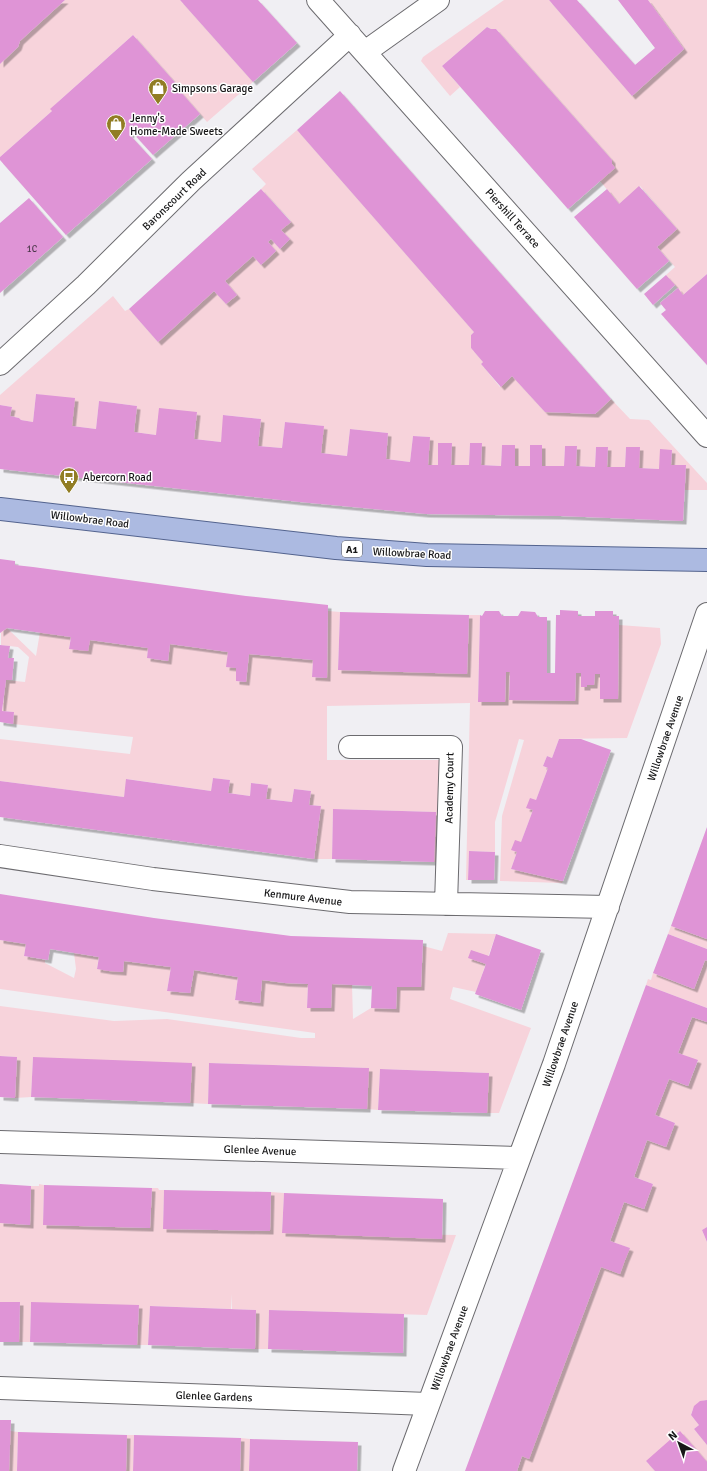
<svg xmlns="http://www.w3.org/2000/svg" width="707" height="1471" font-family="Signika,sans-serif">
<style>
.green{fill:#f7d3db}
.building{fill:#df94d6;filter:url(#shadow)}
.lines{fill:none;stroke-linecap:round;stroke-linejoin:round}
.street-casing{stroke:#6c6b6f;stroke-width:24}
.primary-casing{stroke:#53638e;stroke-width:24}
.street{stroke:#fff;stroke-width:22}
.primary{stroke:#acbae1;stroke-width:22}
.labels{text-anchor:middle;stroke-width:3;stroke-linejoin:round;paint-order:stroke}
.number-label{font-size:9px;fill:#493648}
.shield{fill:#fff;stroke:#5d5d5d;stroke-width:1}
.shield-label{font-size:10px;font-weight:bold;fill:#171718}
.poi-label{font-size:11px;fill:#171718;stroke:#fff;text-anchor:start}
.street-label{font-size:11px;fill:#171718;stroke:#fff}
</style>
<defs>
<filter id="shadow"><feDropShadow dx="3.5" dy="3.5" stdDeviation="0" flood-color="#0004"/></filter>
</defs>
<rect width="100%" height="100%" fill="#f0eff3"/>
<!-- green -->
<path class="green" d="M65,0H180L253,82L207,122L179,90L180,88L133,35L59,101L51,109L52,111L0,157V64L18,47L20,41Z
M504,0H549L632,96L684,49L648,0H707V274L683,295L666,275L675,267L657,247L677,229L640,186L619,204L600,181L612,164V160L496,29H491L487,27L442,66L460,87L450,96L421,61L423,57Z
M297,130L474,332L471,335V348L483,362L481,364L500,387L512,376L545,412L595,414L611,399L630,419L649,420L707,483V490H685L686,466L671,465L672,450L659,469L639,468V447H626L625,467H607L608,447H596L595,467L576,466L577,446H565L564,466H542V445H531L530,466H515L508,445H502L501,466L481,465L482,443H470L469,465H451L452,443H439L438,465H428L429,437L413,436L410,462L386,459L388,433L350,429L347,456L321,453L323,426L285,422L282,448L258,446L261,419L224,415L221,442L194,439L197,412L156,435L134,432L137,406L99,401L96,429L72,426L57,397L36,394L33,422L21,420L19,418L10,416L12,407L0,405V395L113,296L125,311L129,309L158,342L214,291L226,304L237,295L225,281L253,256L261,265L276,251L268,242L271,239L280,249L290,239L281,230L291,221L261,189L266,184L252,169Z
M328,611L340,612L338,670L467,673L469,615H480L478,702H505L506,672H510L509,700L575,701L576,673H581V687H587V685H594L595,674H600V699H618L619,625L660,628L661,644L627,738L559,739L552,758L547,756L543,766L548,768L536,800L527,808L533,810L521,842L512,850L517,852L511,869L563,881L562,883L500,881L502,816L524,740L519,739L495,822V852L469,851L468,880H466L470,703L327,706V760H441L438,862H434L435,812L333,809L332,859H314L321,806L309,805L311,791L294,789L292,802L266,799L268,785L251,783L250,796L228,793L230,780L213,778L211,791L127,779L124,797L0,781V739L130,754L133,737L13,724L14,712L2,711L6,680L25,682L29,657L18,647L1,645V632L7,628L36,656L40,632L71,637L69,648L90,640L148,648L147,658L168,661L170,644L228,652L236,668V681L246,682L249,654L313,660L312,677L327,678Z
M671,926L707,939V949L668,934Z
M448,933L496,934L476,992L453,987L450,999L531,1028L499,1113H487L488,1073L380,1069L378,1110L367,1109L368,1068L209,1063L208,1104L190,1103L33,1057L31,1097L15,1098L17,1057L0,1056V1006L114,1021L167,1019L301,1038H315V1033L0,989V940L26,944L24,956L45,960V963L74,978L76,969L74,953L99,957L97,968L123,972L124,961L171,967L167,991L190,993L194,970L238,977L235,1000L260,1003L262,980L285,983L308,984L307,1008H331L332,984L352,985L353,1019L371,1008L396,1009L397,987H421L423,946L442,951Z
M705,960L707,961V1008L646,985L648,979L651,980L653,973L694,989Z
M692,1017L707,1022V1227L702,1230L707,1242V1400C698,1401 693,1406 691,1415L699,1425L694,1429L707,1445V1462L646,1461L655,1471H517L522,1456L529,1458L601,1267L620,1273L629,1248L610,1241L624,1202L644,1209L653,1184L634,1177L647,1140L666,1147L675,1123L655,1115L669,1079L688,1086L698,1061L678,1053Z
M39,1184L44,1185L43,1225L150,1228L152,1188H158L159,1190H164L163,1229L270,1231L271,1192L284,1193L282,1232L456,1235L427,1315L269,1310L268,1349H255L256,1310L232,1309L231,1294V1309L150,1306L148,1345H137L139,1306L31,1303L30,1342H19L20,1302H0V1223L30,1225L31,1186H39Z
M10,1431L18,1432L17,1471H9Z
M127,1435H134L133,1471H126Z
M241,1438L250,1439L249,1471H240Z"/>
<!-- building -->
<path class="building" d="M0,0H65L20,41L18,47L0,64Z
M180,0H258L297,43L253,82Z
M549,0H577L635,65L655,48L618,0H648L684,49L632,96Z
M487,27L491,29H496L612,160V164L615,168L568,209L442,66Z
M133,35L180,88L179,90L200,114L153,155L132,132L130,135L152,159L66,235L0,160V157L52,111L50,109L59,101Z
M340,91L611,399L595,414L545,412L512,376L501,387L481,364L483,362L471,348V335L474,332L297,130Z
M639,186L677,229L657,247L669,261L637,289L574,217L607,189L619,204Z
M261,189L291,222L281,230L290,239L280,249L271,239L268,242L276,251L261,265L253,256L225,281L237,295L226,304L214,291L158,342L129,309Z
M29,198L63,237L0,293V223Z
M707,274V365L661,314L666,310L660,303L678,288L683,295Z
M666,275L675,285L653,305L644,294Z
M36,394L75,398L72,426L96,429L99,401L137,406L134,432L156,435L159,408L197,412L194,439L221,442L223,415L261,419L258,446L282,448L285,422L324,426L321,453L347,456L350,429L388,433L386,459L410,462L413,436L430,437L428,465H438V443H452L451,465H469L470,443H482L481,465L501,466L502,445H515V466H530V445H542V466H564L565,446H577L576,466L595,467L596,447H608L607,467H625L626,447H640L639,468L659,469L660,449L672,450L671,465H686L683,521L561,516L426,514L300,502L0,469V405L12,407L10,416L19,418L21,420L33,422Z
M0,559L15,561V565L33,567L246,596L328,605L327,678L312,677L313,660L249,654L246,682L236,681V668L226,667L228,652L170,644L168,661L147,658L148,648L90,640L88,651L69,649L71,637L7,628L0,633Z
M560,610L578,611V616H595V611H613V616H619L618,699H600V674H595L594,685H587V687H581V673H576L575,701L509,700L510,672H506L505,702H478L480,615L482,616L485,611H499L502,616H518L521,611L535,612L538,617H547V673H555L556,615H560Z
M340,612L469,615L467,674L338,670Z
M0,645L10,646L8,658H14L12,680H6L2,711L14,712L13,724L0,722Z
M559,739H581L611,750L563,881L511,869L517,852L511,850L515,840L521,842L533,810L526,808L530,798L536,800L548,768L543,766L547,756L552,758Z
M213,778L230,780L228,793L250,796L251,783L260,784L268,785L266,799L292,802L294,789L311,791L309,805L321,806L314,859L0,817V781L124,797L126,779L211,791Z
M333,809L436,812L434,862L332,859Z
M707,827V939L671,926Z
M469,851L495,852L494,880H468Z
M0,894L154,918L291,936L423,940L421,987H397L396,1009L371,1008L372,986L332,984L331,1008H307L308,984L285,983L262,980L260,1003L235,1000L238,977L194,970L190,993L167,991L171,967L124,961L123,972L109,971L97,969L99,957L50,949L48,960L24,956L26,944L0,940Z
M496,934L541,950L521,1010L475,994L486,964L468,958L471,950L489,956Z
M668,934L707,949V961L705,960L694,989L653,973Z
M646,985L707,1008V1022L692,1017L678,1053L698,1060L688,1086L669,1079L655,1115L675,1123L666,1147L647,1140L634,1177L653,1184L644,1209L624,1202L610,1241L630,1248L625,1260L620,1274L601,1267L529,1459L522,1456L517,1471H465Z
M0,1056L17,1057L15,1098L0,1097Z
M33,1057L192,1063L190,1103L31,1097Z
M209,1063L369,1068L367,1109L208,1104Z
M380,1069L489,1073L487,1113L378,1110Z
M0,1184L31,1186L30,1225L0,1223Z
M44,1185L152,1188L150,1228L43,1225Z
M164,1190L271,1192L270,1231L163,1229Z
M284,1193L443,1199L442,1239L282,1233Z
M707,1227V1242L702,1230Z
M0,1302H20L19,1342H0Z
M31,1302L139,1305L137,1345L30,1342Z
M150,1306L256,1310L255,1349L148,1345Z
M269,1310L404,1314L403,1353L268,1349Z
M707,1400V1445L694,1429L699,1425L691,1415L694,1406L700,1401Z
M0,1420H11L9,1471H0Z
M680,1431L707,1462V1471H655L646,1461Z
M18,1432L127,1435L126,1471H17Z
M134,1435L241,1438L240,1471H133Z
M250,1439L358,1442L357,1471H249Z"/>
<g class="lines">
<defs>
<path id="street" d="M318,0L707,436
M365,52L438,0
M0,364L86,285L191,181L350,35
M350,747H451L446,904
M0,856L153,879L350,902L608,907
M0,1142L519,1158
M0,1388L428,1404
M404,1471L554,1064L707,614"/>
<path id="primary" d="M0,509L336,548L427,555L707,560"/>
</defs>
<!-- street casing -->
<use href="#street" class="street-casing"/>
<!-- primary casing -->
<use href="#primary" class="primary-casing"/>
<!-- street -->
<use href="#street" class="street"/>
<!-- primary -->
<use href="#primary" class="primary"/>
</g>
<!-- icons -->
<defs>
<symbol id="shop-pin" viewBox="-11 -11 22 30"><path d="M0 17L-7.5 6A9.5 9.5 0 1 1 7.5 6Z" fill="#917d24" stroke="#fff"/><path d="M-5-2.5h2.3a2.7 3.5 0 0 1 5.4 0H5L5.5 6h-11ZM-1.5-2.5h3a1.5 2.3 0 0 0-3 0Z" fill="#fff"/></symbol>
<symbol id="bus-pin" viewBox="-11 -11 22 30"><path d="M0 17L-7.5 6A9.5 9.5 0 1 1 7.5 6Z" fill="#917d24" stroke="#fff"/><path d="M-5-6H5V4H4V6H2V4H-2V6H-4V4H-5ZM-3.5-4V0h7V-4ZM-3.5 1.2v1.5H-2V1.2ZM2 1.2v1.5H3.5V1.2Z" fill="#fff"/></symbol>
</defs>
<g fill-rule="evenodd">
<use href="#shop-pin" x="147" y="77" width="22" height="30"/>
<use href="#shop-pin" x="105" y="113" width="22" height="30"/>
<use href="#bus-pin" x="58" y="466" width="22" height="30"/>
</g>
<g class="labels">
<!-- number labels -->
<g class="number-label">
<text x="32" y="252">1C</text>
</g>
<!-- shield labels -->
<rect class="shield" x="342" y="541" width="20" height="16" rx="3"/>
<g class="shield-label">
<text x="352" y="553">A1</text>
</g>
<!-- poi labels -->
<g class="poi-label">
<text x="172" y="92">Simpsons Garage</text>
<text x="130" y="122">Jenny's<tspan x="130" dy="13">Home-Made Sweets</tspan></text>
<text x="83" y="481">Abercorn Road</text>
</g>
<!-- street labels -->
<g class="street-label">
<text transform="translate(174 199) rotate(-44)" y="4">Baronscourt Road</text>
<text transform="translate(513 218) rotate(48)" y="4">Piershill Terrace</text>
<text transform="translate(90 519) rotate(7)" y="4">Willowbrae Road</text>
<text transform="translate(412 553) rotate(3)" y="4">Willowbrae Road</text>
<text transform="translate(665 738) rotate(-71)" y="4">Willowbrae Avenue</text>
<text transform="translate(449 788) rotate(-89)" y="4">Academy Court</text>
<text transform="translate(303 897) rotate(7)" y="4">Kenmure Avenue</text>
<text transform="translate(560 1044) rotate(-71)" y="4">Willowbrae Avenue</text>
<text transform="translate(260 1150) rotate(2)" y="4">Glenlee Avenue</text>
<text transform="translate(449 1348) rotate(-70)" y="4">Willowbrae Avenue</text>
<text transform="translate(214 1396) rotate(2)" y="4">Glenlee Gardens</text>
</g>
</g>
<!-- north arrow -->
<g transform="translate(679 1443) rotate(319)" stroke="#ffffff" stroke-width="3" paint-order="stroke">
<path d="M0-3L7 15L0 10L-7 15Z" fill="#171718"/>
<text y="-6" font-size="11" font-weight="bold" text-anchor="middle" fill="#171718">N</text>
</g>
</svg>
